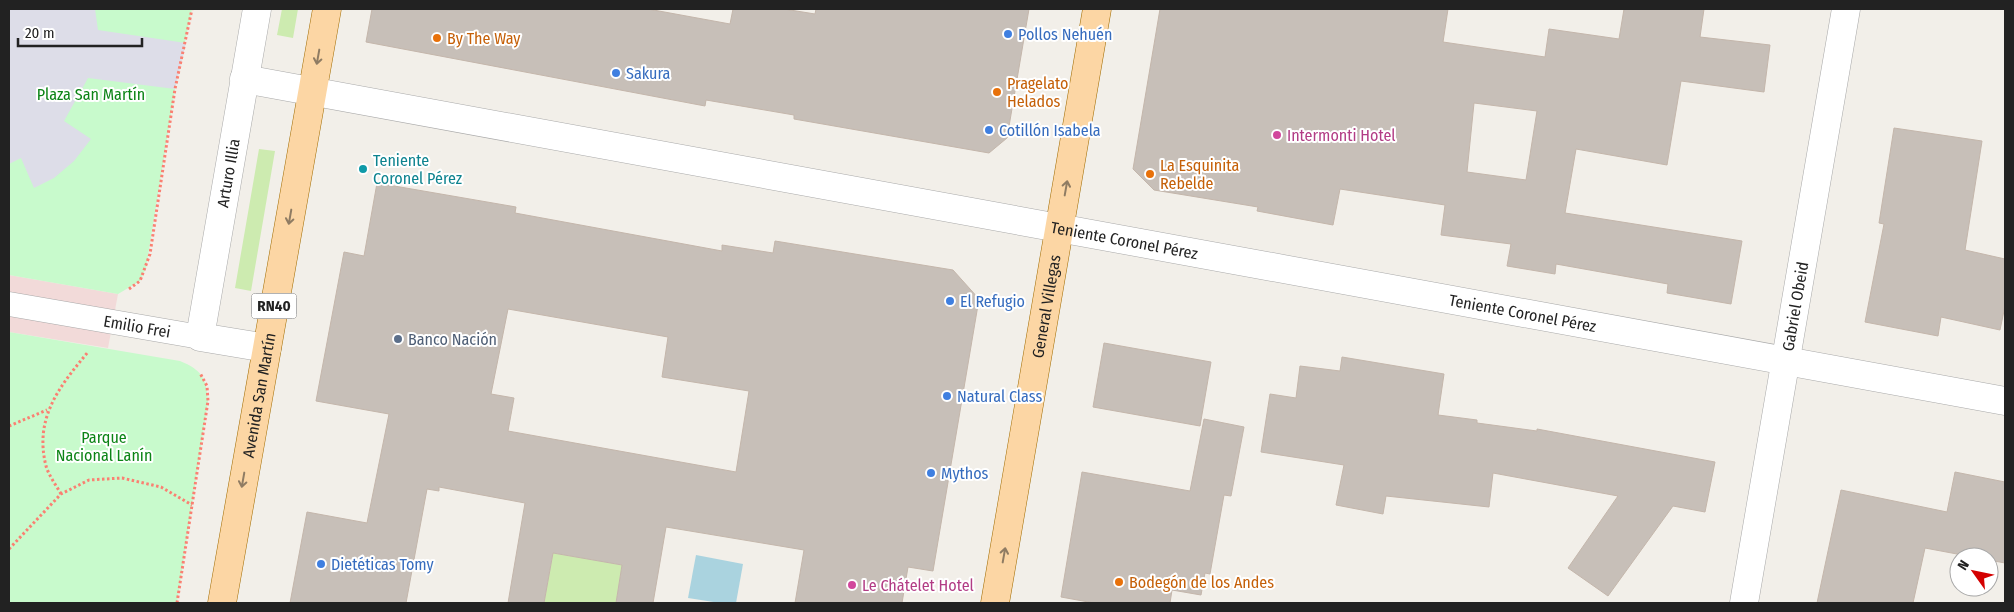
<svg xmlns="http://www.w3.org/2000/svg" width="2014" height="612" font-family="'Fira Sans Condensed',sans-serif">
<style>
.commercial{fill:#f2dad9}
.grass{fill:#cdebb0}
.park{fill:#c8facc}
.plaza{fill:#dddde8}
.water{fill:#aad3df}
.building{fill:#c7bfb8;stroke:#c4b6ab;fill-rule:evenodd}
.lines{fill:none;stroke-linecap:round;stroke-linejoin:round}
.pedestrian-casing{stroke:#a9a9a9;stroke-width:25}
.minor-casing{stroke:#a9a9a9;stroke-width:29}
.primary-casing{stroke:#a06b00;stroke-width:29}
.path{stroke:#fa8072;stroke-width:3;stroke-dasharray:2.5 2.5;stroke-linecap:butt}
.pedestrian{stroke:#fff;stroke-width:24}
.minor{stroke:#fff;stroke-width:28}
.primary{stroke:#fcd6a4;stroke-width:28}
.oneway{stroke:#8f7c63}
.shop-dot{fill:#3f7fe0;stroke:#fff;stroke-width:2}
.food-dot{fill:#e8710a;stroke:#fff;stroke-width:2}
.hotel-dot{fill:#d1479c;stroke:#fff;stroke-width:2}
.culture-dot{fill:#0f9aa8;stroke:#fff;stroke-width:2}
.service-dot{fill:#5c6f8a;stroke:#fff;stroke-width:2}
.labels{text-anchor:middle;stroke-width:4;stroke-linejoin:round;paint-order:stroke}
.shield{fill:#fff;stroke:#646464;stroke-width:1}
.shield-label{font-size:15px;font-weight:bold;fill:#222}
.shop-label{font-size:16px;fill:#366cbe;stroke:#fff;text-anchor:start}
.food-label{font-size:16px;fill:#c56008;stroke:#fff;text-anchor:start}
.park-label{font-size:16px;fill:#0c8416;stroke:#fff}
.hotel-label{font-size:16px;fill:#b23c85;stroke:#fff;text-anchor:start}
.culture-label{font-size:16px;fill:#0d838f;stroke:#fff;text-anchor:start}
.street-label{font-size:16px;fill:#222;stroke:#fff}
.service-label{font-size:16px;fill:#4e5e75;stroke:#fff;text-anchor:start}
</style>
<rect width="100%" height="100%" fill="#f2efe9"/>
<!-- commercial -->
<path class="commercial" d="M9,275L118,294L108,348L9,332Z"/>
<!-- grass -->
<path class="grass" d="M282,9H298L293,38L277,35Z
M259,149L275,151L251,291L235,288Z
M553,553L622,565L616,603H544Z"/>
<!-- park -->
<path class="park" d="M9,9H192L175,89L146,268L140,281L118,294L9,275Z
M9,332L180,361C202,370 206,378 208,401L177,603H9Z"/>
<!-- plaza -->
<path class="plaza" d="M9,9H95L98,30L186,43L175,89L88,78L64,121L91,139L74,161L54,178L34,188L21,158L9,164Z"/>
<!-- water -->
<path class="water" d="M696,555L743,564L736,603H720L688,598Z"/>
<!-- building -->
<path class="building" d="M372,9H648L730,24L733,9H784L815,14L816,9H1029L1007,138L989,153L794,119V115L706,100L705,106L366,42Z
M1160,9H1448L1443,42L1545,57L1549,29L1619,39L1624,9H1704L1700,37L1770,45L1764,92L1681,81L1667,165L1576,149L1565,213L1742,241L1731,304L1667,293L1668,284L1556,264L1555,274L1507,266L1511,244L1441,235L1445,205L1340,189L1333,225L1257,211L1258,207L1154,190L1133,169ZM1474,103L1537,111L1526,180L1467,172Z
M1894,128L1982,141L1965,250L2005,259V306L2000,330L1941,317L1938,336L1865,322L1884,224L1879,223Z
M377,183L516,207L515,213L722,251V245L773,253L775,241L953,270L979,299L933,571L908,567L902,603H795L804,550L666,527L653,603H616L622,565L553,553L544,603H508L525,503L439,487V491L427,489L406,603H290L307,512L367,523L389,414L316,401L344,252L364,256ZM508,309L668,337L662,377L749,391L736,472L508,431L514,398L491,394Z
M1104,343L1211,362L1200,426L1093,407Z
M1342,357L1444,374L1438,415L1477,420V423L1537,431V429L1715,462L1705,512L1673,506L1608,596L1568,568L1618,496L1493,473L1489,507L1386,496L1383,514L1336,505L1344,465L1261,452L1270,394L1296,398L1300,366L1340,371Z
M1204,419L1244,427L1231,496L1224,495L1210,574L1205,573L1201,595L1172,590L1170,603H1094L1061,597L1082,472L1190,491Z
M1955,472L2005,482V563L1989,560V557H1973L1925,548L1913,603H1817L1841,490L1947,512Z"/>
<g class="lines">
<defs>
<g id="pedestrian">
<path id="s1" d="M9,304L200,337"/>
</g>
<g id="minor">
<path d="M257,9L200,337L267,348"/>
<path id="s2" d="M244,79L2005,401"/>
<path id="s3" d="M1744,603L1846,9"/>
</g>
<g id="primary">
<path id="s4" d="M222,603L327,9"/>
<path id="s5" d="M995,603L1097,9"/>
</g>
</defs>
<!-- pedestrian casing -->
<use href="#pedestrian" class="pedestrian-casing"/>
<!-- minor casing -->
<use href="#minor" class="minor-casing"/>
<!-- primary casing -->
<use href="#primary" class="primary-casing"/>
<!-- path -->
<path class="path" d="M129,289L140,281L150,254L175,89L192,9
M9,426L47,410
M61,494C56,485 49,476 46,466C34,418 59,387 88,352
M9,549L61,494L89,480L122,478L161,487L192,505
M177,603L208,401L207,386L200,373"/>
<!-- pedestrian -->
<use href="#pedestrian" class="pedestrian"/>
<!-- minor -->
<use href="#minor" class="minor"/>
<!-- primary -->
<use href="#primary" class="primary"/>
</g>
<!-- one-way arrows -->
<defs><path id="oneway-shaft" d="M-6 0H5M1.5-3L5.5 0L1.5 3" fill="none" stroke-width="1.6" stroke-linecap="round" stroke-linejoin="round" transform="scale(1.25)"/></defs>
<g class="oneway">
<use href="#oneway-shaft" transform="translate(318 57) rotate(100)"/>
<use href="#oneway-shaft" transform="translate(1066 188) rotate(-80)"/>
<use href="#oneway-shaft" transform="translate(290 217) rotate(100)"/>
<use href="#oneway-shaft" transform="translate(243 480) rotate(100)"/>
<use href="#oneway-shaft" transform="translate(1004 555) rotate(-80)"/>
</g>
<!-- markers -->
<g class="shop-dot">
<circle cx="1008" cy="34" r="5"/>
<circle cx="616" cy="73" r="5"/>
<circle cx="989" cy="130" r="5"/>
<circle cx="950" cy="301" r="5"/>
<circle cx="947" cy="396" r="5"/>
<circle cx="931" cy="473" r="5"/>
<circle cx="321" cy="564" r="5"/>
</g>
<g class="food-dot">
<circle cx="437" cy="38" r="5"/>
<circle cx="997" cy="92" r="5"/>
<circle cx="1150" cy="174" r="5"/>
<circle cx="1119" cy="582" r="5"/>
</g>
<g class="hotel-dot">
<circle cx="1277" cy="135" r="5"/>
<circle cx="852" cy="585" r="5"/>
</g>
<circle class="culture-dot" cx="363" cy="169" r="5"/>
<circle class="service-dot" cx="398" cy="339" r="5"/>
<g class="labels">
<!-- shield labels -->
<rect class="shield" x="251.5" y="293.5" width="45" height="25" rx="4"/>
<g class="shield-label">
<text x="274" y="311">RN40</text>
</g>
<!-- shop labels -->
<g class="shop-label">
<text x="1018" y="40">Pollos Nehuén</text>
<text x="626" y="79">Sakura</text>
<text x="999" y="136">Cotillón Isabela</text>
<text x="960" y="307">El Refugio</text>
<text x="957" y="402">Natural Class</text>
<text x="941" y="479">Mythos</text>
<text x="331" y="570">Dietéticas Tomy</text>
</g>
<!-- food labels -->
<g class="food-label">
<text x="447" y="44">By The Way</text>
<text x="1007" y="89">Pragelato<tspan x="1007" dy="18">Helados</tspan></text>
<text x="1160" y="171">La Esquinita<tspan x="1160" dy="18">Rebelde</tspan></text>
<text x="1129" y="588">Bodegón de los Andes</text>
</g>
<!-- park labels -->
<g class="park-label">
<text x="91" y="100">Plaza San Martín</text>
<text x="104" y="443">Parque<tspan x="104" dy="18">Nacional Lanín</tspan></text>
</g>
<!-- hotel labels -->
<g class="hotel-label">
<text x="1287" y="141">Intermonti Hotel</text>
<text x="862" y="591">Le Chátelet Hotel</text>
</g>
<!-- culture labels -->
<g class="culture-label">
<text x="373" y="166">Teniente<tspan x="373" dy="18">Coronel Pérez</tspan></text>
</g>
<!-- street labels -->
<g class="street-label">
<text transform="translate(228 173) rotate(-80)" y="6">Arturo Illia</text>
<text dy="6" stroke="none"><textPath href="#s2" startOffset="895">Teniente Coronel Pérez</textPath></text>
<text dy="6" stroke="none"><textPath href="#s5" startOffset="301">General Villegas</textPath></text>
<text dy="6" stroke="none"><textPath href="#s3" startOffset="301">Gabriel Obeid</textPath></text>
<text dy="6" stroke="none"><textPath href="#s2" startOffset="1300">Teniente Coronel Pérez</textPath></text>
<text dy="6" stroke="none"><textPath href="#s1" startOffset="130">Emilio Frei</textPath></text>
<text dy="6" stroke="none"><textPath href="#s4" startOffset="211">Avenida San Martín</textPath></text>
</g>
<!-- service labels -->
<g class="service-label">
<text x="408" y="345">Banco Nación</text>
</g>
</g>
<!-- border -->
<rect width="2014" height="612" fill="none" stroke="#222222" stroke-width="20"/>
<!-- north arrow -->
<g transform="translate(1974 572) rotate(303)"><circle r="24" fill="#ffffff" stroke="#a7a7a7"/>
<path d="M0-4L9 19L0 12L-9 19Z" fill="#d40000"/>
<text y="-8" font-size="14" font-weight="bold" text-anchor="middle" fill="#222222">N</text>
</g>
<!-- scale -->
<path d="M18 38v8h124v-8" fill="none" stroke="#222222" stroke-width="2.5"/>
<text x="25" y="38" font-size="15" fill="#222222" stroke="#ffffff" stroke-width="4" paint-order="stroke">20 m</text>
</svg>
